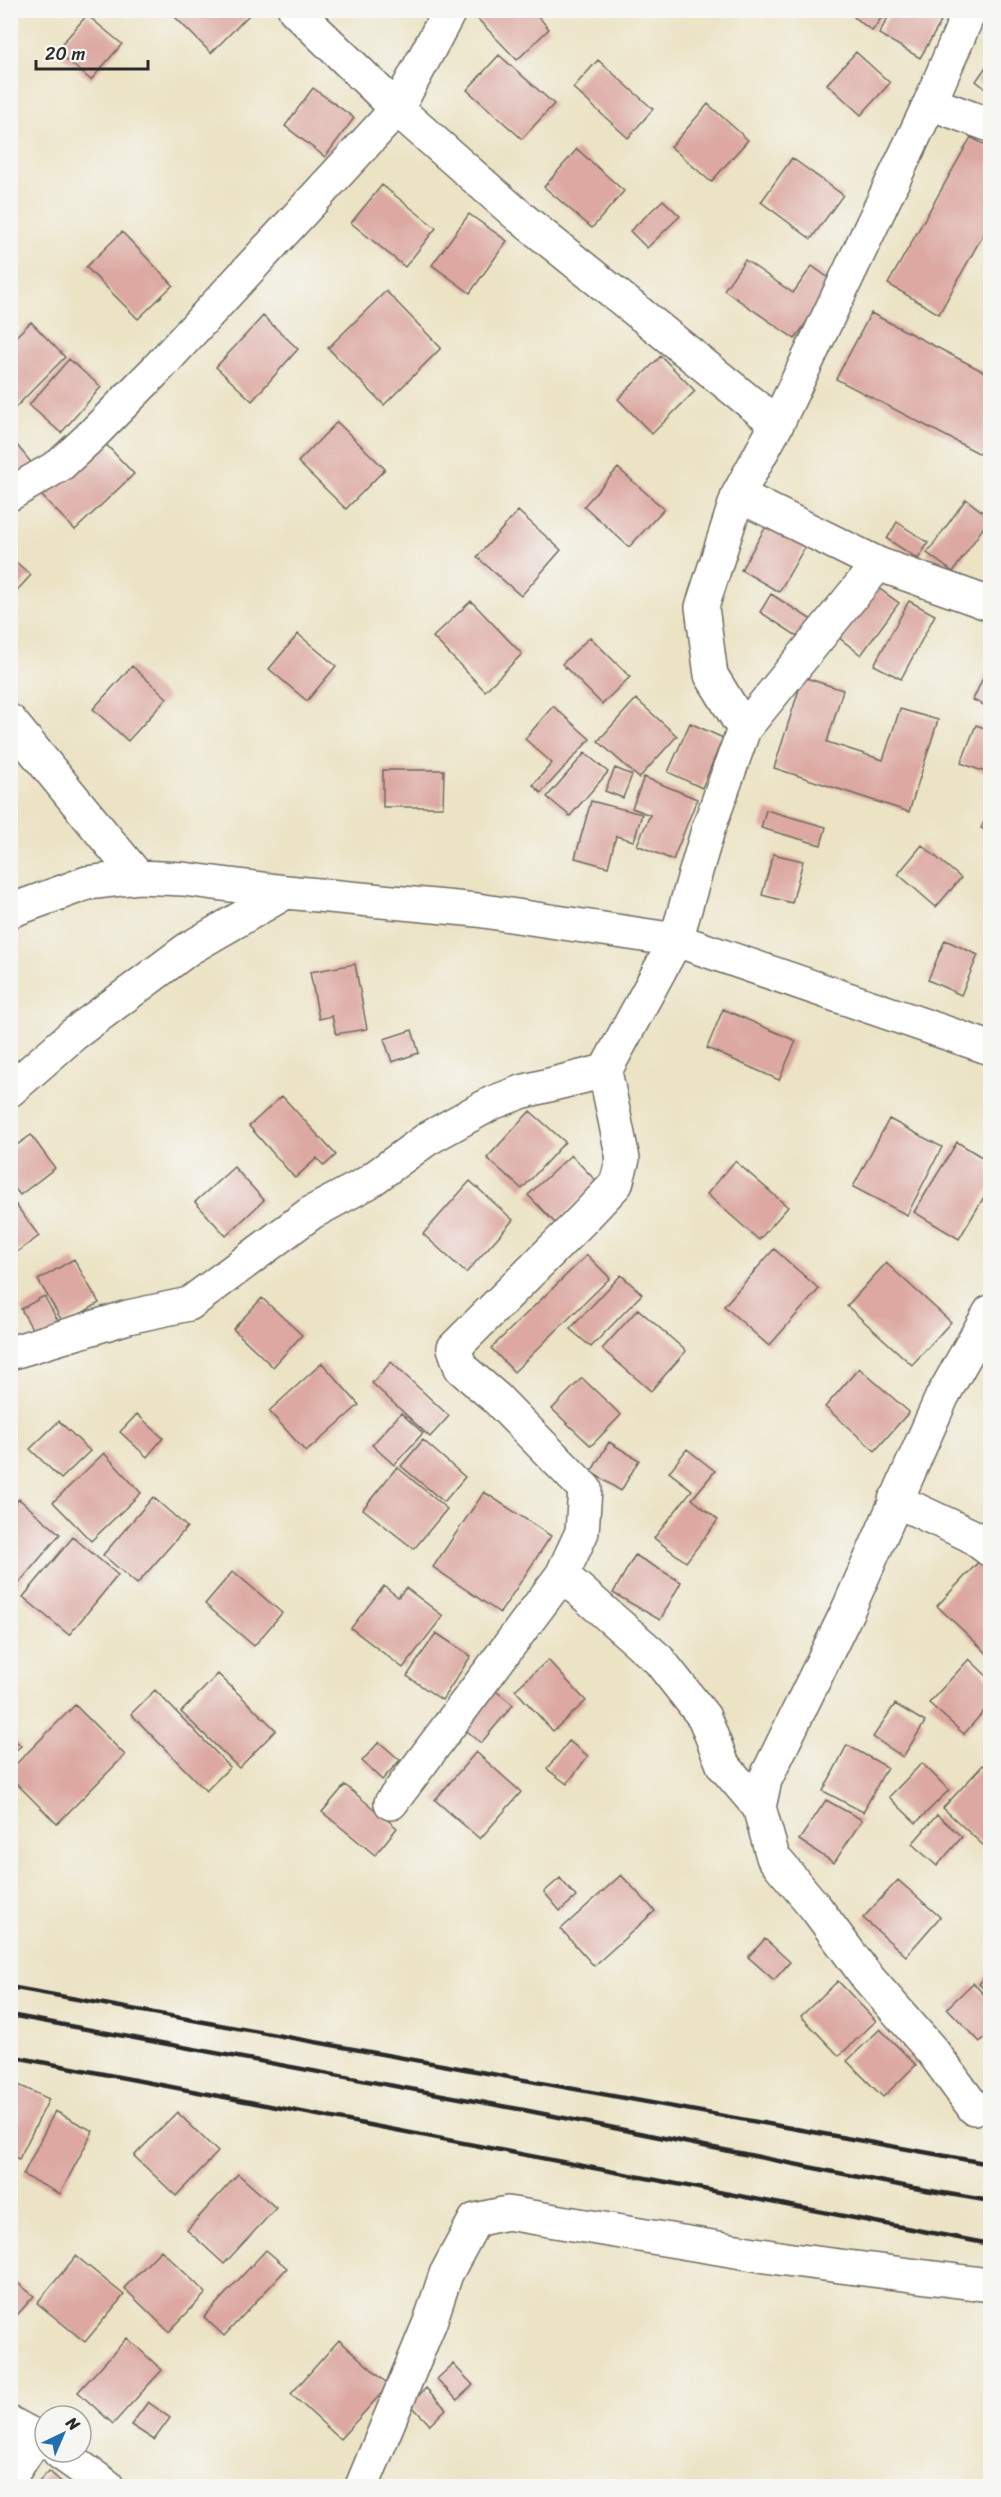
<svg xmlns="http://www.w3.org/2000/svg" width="1001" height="2497" font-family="Sriracha,sans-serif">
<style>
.building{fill:#dca8a1}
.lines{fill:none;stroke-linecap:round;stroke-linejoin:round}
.minor-casing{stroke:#6f6b61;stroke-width:36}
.minor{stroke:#fff;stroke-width:33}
.rail{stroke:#2b2b2b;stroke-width:4.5}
</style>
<rect width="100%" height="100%" fill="#f6f6f2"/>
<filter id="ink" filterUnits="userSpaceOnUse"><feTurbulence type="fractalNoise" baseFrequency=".0167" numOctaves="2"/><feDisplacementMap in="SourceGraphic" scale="12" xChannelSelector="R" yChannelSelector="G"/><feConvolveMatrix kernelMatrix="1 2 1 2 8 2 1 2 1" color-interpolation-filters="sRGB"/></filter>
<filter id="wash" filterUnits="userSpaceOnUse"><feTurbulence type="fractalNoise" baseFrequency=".008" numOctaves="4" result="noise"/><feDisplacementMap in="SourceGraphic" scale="24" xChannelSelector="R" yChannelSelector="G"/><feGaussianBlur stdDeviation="1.35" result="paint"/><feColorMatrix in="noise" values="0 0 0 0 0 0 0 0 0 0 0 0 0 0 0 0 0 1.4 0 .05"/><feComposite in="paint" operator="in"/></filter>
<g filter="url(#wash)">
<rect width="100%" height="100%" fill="#ece3c5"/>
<g id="blocks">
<!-- building -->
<path class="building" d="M168,10H254L211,53Z
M484,10H544L538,16L549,29L517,60L476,17Z
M859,10H887L872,31L854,17Z
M892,10H921L941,22L920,58L879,34Z
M87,15L122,44L91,80L56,51Z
M856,52L890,83L861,115L827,84Z
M499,55L554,104L522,139L467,90Z
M598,60L653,109L628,138L573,88Z
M990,61V92L976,81Z
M313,88L354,118L325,157L285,126Z
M708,104L748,140L711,182L671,147Z
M971,137L990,148V222L939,314L888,284Z
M577,149L624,191L592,228L544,187Z
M792,158L843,195L811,239L761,202Z
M382,185L436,228L405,267L351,223Z
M663,200L680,216L647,248L630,231Z
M469,214L507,241L470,293L432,265Z
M122,232L173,285L138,319L86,267Z
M745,260L793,293L812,266L834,282L795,339L724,290Z
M386,291L441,348L384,405L328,348Z
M871,313L990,375V459L836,379Z
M263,316L298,349L252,401L216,367Z
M31,322L65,357L12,411L10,342Z
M661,356L695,391L652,434L618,399Z
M69,359L101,387L61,433L29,405Z
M337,422L385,469L346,509L298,462Z
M100,438L134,474L75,530L41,495Z
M15,443L39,472L10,478V446Z
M618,468L664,509L629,547L584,506Z
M966,499L990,518L953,572L927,553Z
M518,511L561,550L521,596L477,557Z
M897,522L928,543L918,559L887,539Z
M768,523L806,545L779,592L741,570Z
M10,557L31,575L10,598Z
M870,582L899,603L861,655L833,633Z
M771,594L815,622L803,640L760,612Z
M471,601L522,654L485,691L433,637Z
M909,601L935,615L901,679L874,665Z
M298,634L336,666L307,701L269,669Z
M590,637L630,677L602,704L562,664Z
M990,662V708L973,700Z
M132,666L167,698L128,741L93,709Z
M803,677L843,690L827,742L883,760L900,709L938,720L909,812L774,768Z
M636,699L677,736L639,778L598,741Z
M553,706L590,739L541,793L533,785L552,763L525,739Z
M690,723L723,738L702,788L668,772Z
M976,725L990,730V774L961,763Z
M585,753L608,772L570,816L547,797Z
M615,768L632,775L623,798L605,791Z
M383,770H444L443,807H383Z
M644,777L697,799L673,860L637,845L650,815L632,808Z
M591,801L642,814L634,841L616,836L608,867L575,858Z
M766,810L826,827L821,845L761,828Z
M990,810V833L981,828Z
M922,845L961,878L936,907L898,874Z
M773,854L803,861L792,903L762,895Z
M945,940L978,955L961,995L928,980Z
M355,964L367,1029L336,1034L332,1016L319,1019L310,972Z
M723,1009L796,1041L779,1080L707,1048Z
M412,1030L419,1053L392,1062L384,1039Z
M282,1096L336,1155L324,1166L317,1158L295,1178L249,1126Z
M530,1111L565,1142L522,1189L487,1158Z
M889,1119L942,1147L907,1215L853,1187Z
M31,1135L55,1168L20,1195L10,1182V1150Z
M957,1142L990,1162V1187L959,1239L914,1212Z
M571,1155L597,1182L555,1223L528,1195Z
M735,1161L788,1207L759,1240L707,1194Z
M234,1167L264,1200L226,1236L195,1202Z
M470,1181L513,1220L466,1273L423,1234Z
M10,1197L39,1236L10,1257Z
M774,1249L819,1289L769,1346L724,1306Z
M587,1255L610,1278L514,1372L491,1348Z
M74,1259L99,1303L64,1324L38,1280Z
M886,1263L951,1322L912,1365L847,1306Z
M621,1275L642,1294L591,1347L570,1329Z
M44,1296L61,1326L38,1339L21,1309Z
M262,1298L302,1335L273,1367L233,1329Z
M638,1309L686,1351L651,1391L602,1349Z
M391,1362L449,1416L430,1437L372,1383Z
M322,1363L359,1405L306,1452L269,1411Z
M859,1368L909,1412L875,1451L825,1407Z
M582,1378L621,1415L591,1446L552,1409Z
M401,1413L423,1433L394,1465L372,1445Z
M137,1414L163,1438L147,1457L120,1432Z
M59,1421L90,1451L61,1479L30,1449Z
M423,1440L465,1477L444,1502L401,1466Z
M609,1442L639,1460L621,1491L591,1472Z
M687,1449L715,1471L692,1499L718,1520L686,1562L654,1538L692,1490L669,1472Z
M104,1453L141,1493L91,1541L53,1502Z
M397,1467L447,1509L414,1549L363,1509Z
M484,1492L551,1536L500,1613L433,1567Z
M153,1497L187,1527L137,1584L103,1555Z
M19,1499L60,1534L14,1589L10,1586V1509Z
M73,1537L118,1575L69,1635L23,1597Z
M635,1555L681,1582L660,1620L613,1593Z
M985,1555L990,1561V1656L937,1606Z
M233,1571L282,1613L254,1646L205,1604Z
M384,1586L398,1597L406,1588L443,1616L403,1668L351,1628Z
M436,1633L471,1656L442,1700L407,1676Z
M969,1659L990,1679V1704L964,1734L929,1703Z
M548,1660L586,1701L553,1731L515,1690Z
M218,1674L276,1730L239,1768L181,1712Z
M486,1683L513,1705L481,1743L454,1720Z
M155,1690L230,1767L206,1791L131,1714Z
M895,1704L925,1722L903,1757L873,1737Z
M75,1705L125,1755L57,1824L10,1777V1770Z
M10,1735L21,1746L10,1755Z
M569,1741L588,1756L567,1784L547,1769Z
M379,1742L400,1760L382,1780L362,1761Z
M847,1745L887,1767L863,1812L823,1791Z
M476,1752L521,1792L480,1839L435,1800Z
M922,1763L949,1790L916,1823L889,1797Z
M983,1765L990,1771V1842L985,1847L943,1808Z
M345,1785L397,1828L375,1855L322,1812Z
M826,1800L862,1820L834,1863L799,1840Z
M937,1815L962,1837L937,1866L912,1844Z
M621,1875L655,1911L594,1966L561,1929Z
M560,1878L576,1897L560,1911L544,1892Z
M898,1880L940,1917L906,1956L863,1918Z
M765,1939L790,1962L774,1980L748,1957Z
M990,1971V1994L979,1984Z
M838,1981L876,2021L839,2056L801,2016Z
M973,1983L990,2001V2032L980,2042L947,2008Z
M880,2029L916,2065L883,2097L847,2061Z
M10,2081L49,2099L19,2159L10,2155Z
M55,2111L93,2131L60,2194L23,2175Z
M177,2112L218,2152L176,2196L134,2156Z
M238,2174L276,2208L224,2264L187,2230Z
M161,2250L206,2293L169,2332L124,2288Z
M266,2250L287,2268L224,2336L204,2317Z
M76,2256L124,2295L85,2342L37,2303Z
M10,2277L34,2296L10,2323Z
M127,2338L162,2370L113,2424L78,2392Z
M339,2340L389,2385L340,2439L291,2394Z
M453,2364L473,2385L457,2400L437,2379Z
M426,2388L446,2409L430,2425L410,2404Z
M148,2402L170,2418L154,2440L131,2425Z
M49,2471L66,2486H35Z"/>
</g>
</g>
<g filter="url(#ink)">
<use href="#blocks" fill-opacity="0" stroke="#6f6b61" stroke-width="1.5"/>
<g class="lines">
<defs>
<path id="minor" d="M295,10L397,109L520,217L777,424
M930,103L990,125
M10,494L60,465L88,439L156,370L397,109L450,10
M738,495L878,564L990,604
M10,721L138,877
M744,729L878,564
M10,911L87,883L138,877L183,879L286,892L477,910L676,940L990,1048
M10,1090L74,1034L188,949L286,892
M10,1353L128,1317L189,1304L311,1213L367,1183L427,1139L492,1103L521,1092L605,1071
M895,1500L970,1535L990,1550
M562,1575L659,1660L704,1717L723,1765L759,1807L773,1857L816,1908L867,1977L933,2052L974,2108
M391,1803L562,1575L582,1532L585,1489L496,1398L461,1368L454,1348L582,1220L616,1184L623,1159L605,1071L676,940L708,830L744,729L711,675L702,607L738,495L777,424L930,103L970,10
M759,1807L765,1780L848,1610L942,1397L990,1312
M10,2423L45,2442
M59,2452L107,2486
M10,2477L37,2436
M362,2486L430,2322L446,2274L475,2220L507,2213L785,2259L990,2285"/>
</defs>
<!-- minor casing -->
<use href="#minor" class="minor-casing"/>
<!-- minor -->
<use href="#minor" class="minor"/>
<!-- rail -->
<path class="rail" d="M10,1987L990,2164
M10,2015L524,2110L914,2188L990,2201
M10,2056L990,2244"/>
</g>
</g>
<!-- margin -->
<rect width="1001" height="2497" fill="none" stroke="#f6f6f2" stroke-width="36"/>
<!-- north arrow -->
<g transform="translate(63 2434) rotate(44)"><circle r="28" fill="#f6f6f2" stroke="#a5a5a2" stroke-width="1.5"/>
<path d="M0-4.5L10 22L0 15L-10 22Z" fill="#1f6fb2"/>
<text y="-9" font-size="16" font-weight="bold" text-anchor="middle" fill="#2b2b2b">N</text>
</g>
<!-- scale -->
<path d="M36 60v9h112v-9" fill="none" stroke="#2b2b2b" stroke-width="3"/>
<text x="45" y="60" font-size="18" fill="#2b2b2b" stroke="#f6f6f2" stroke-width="4.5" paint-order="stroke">20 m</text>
</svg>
